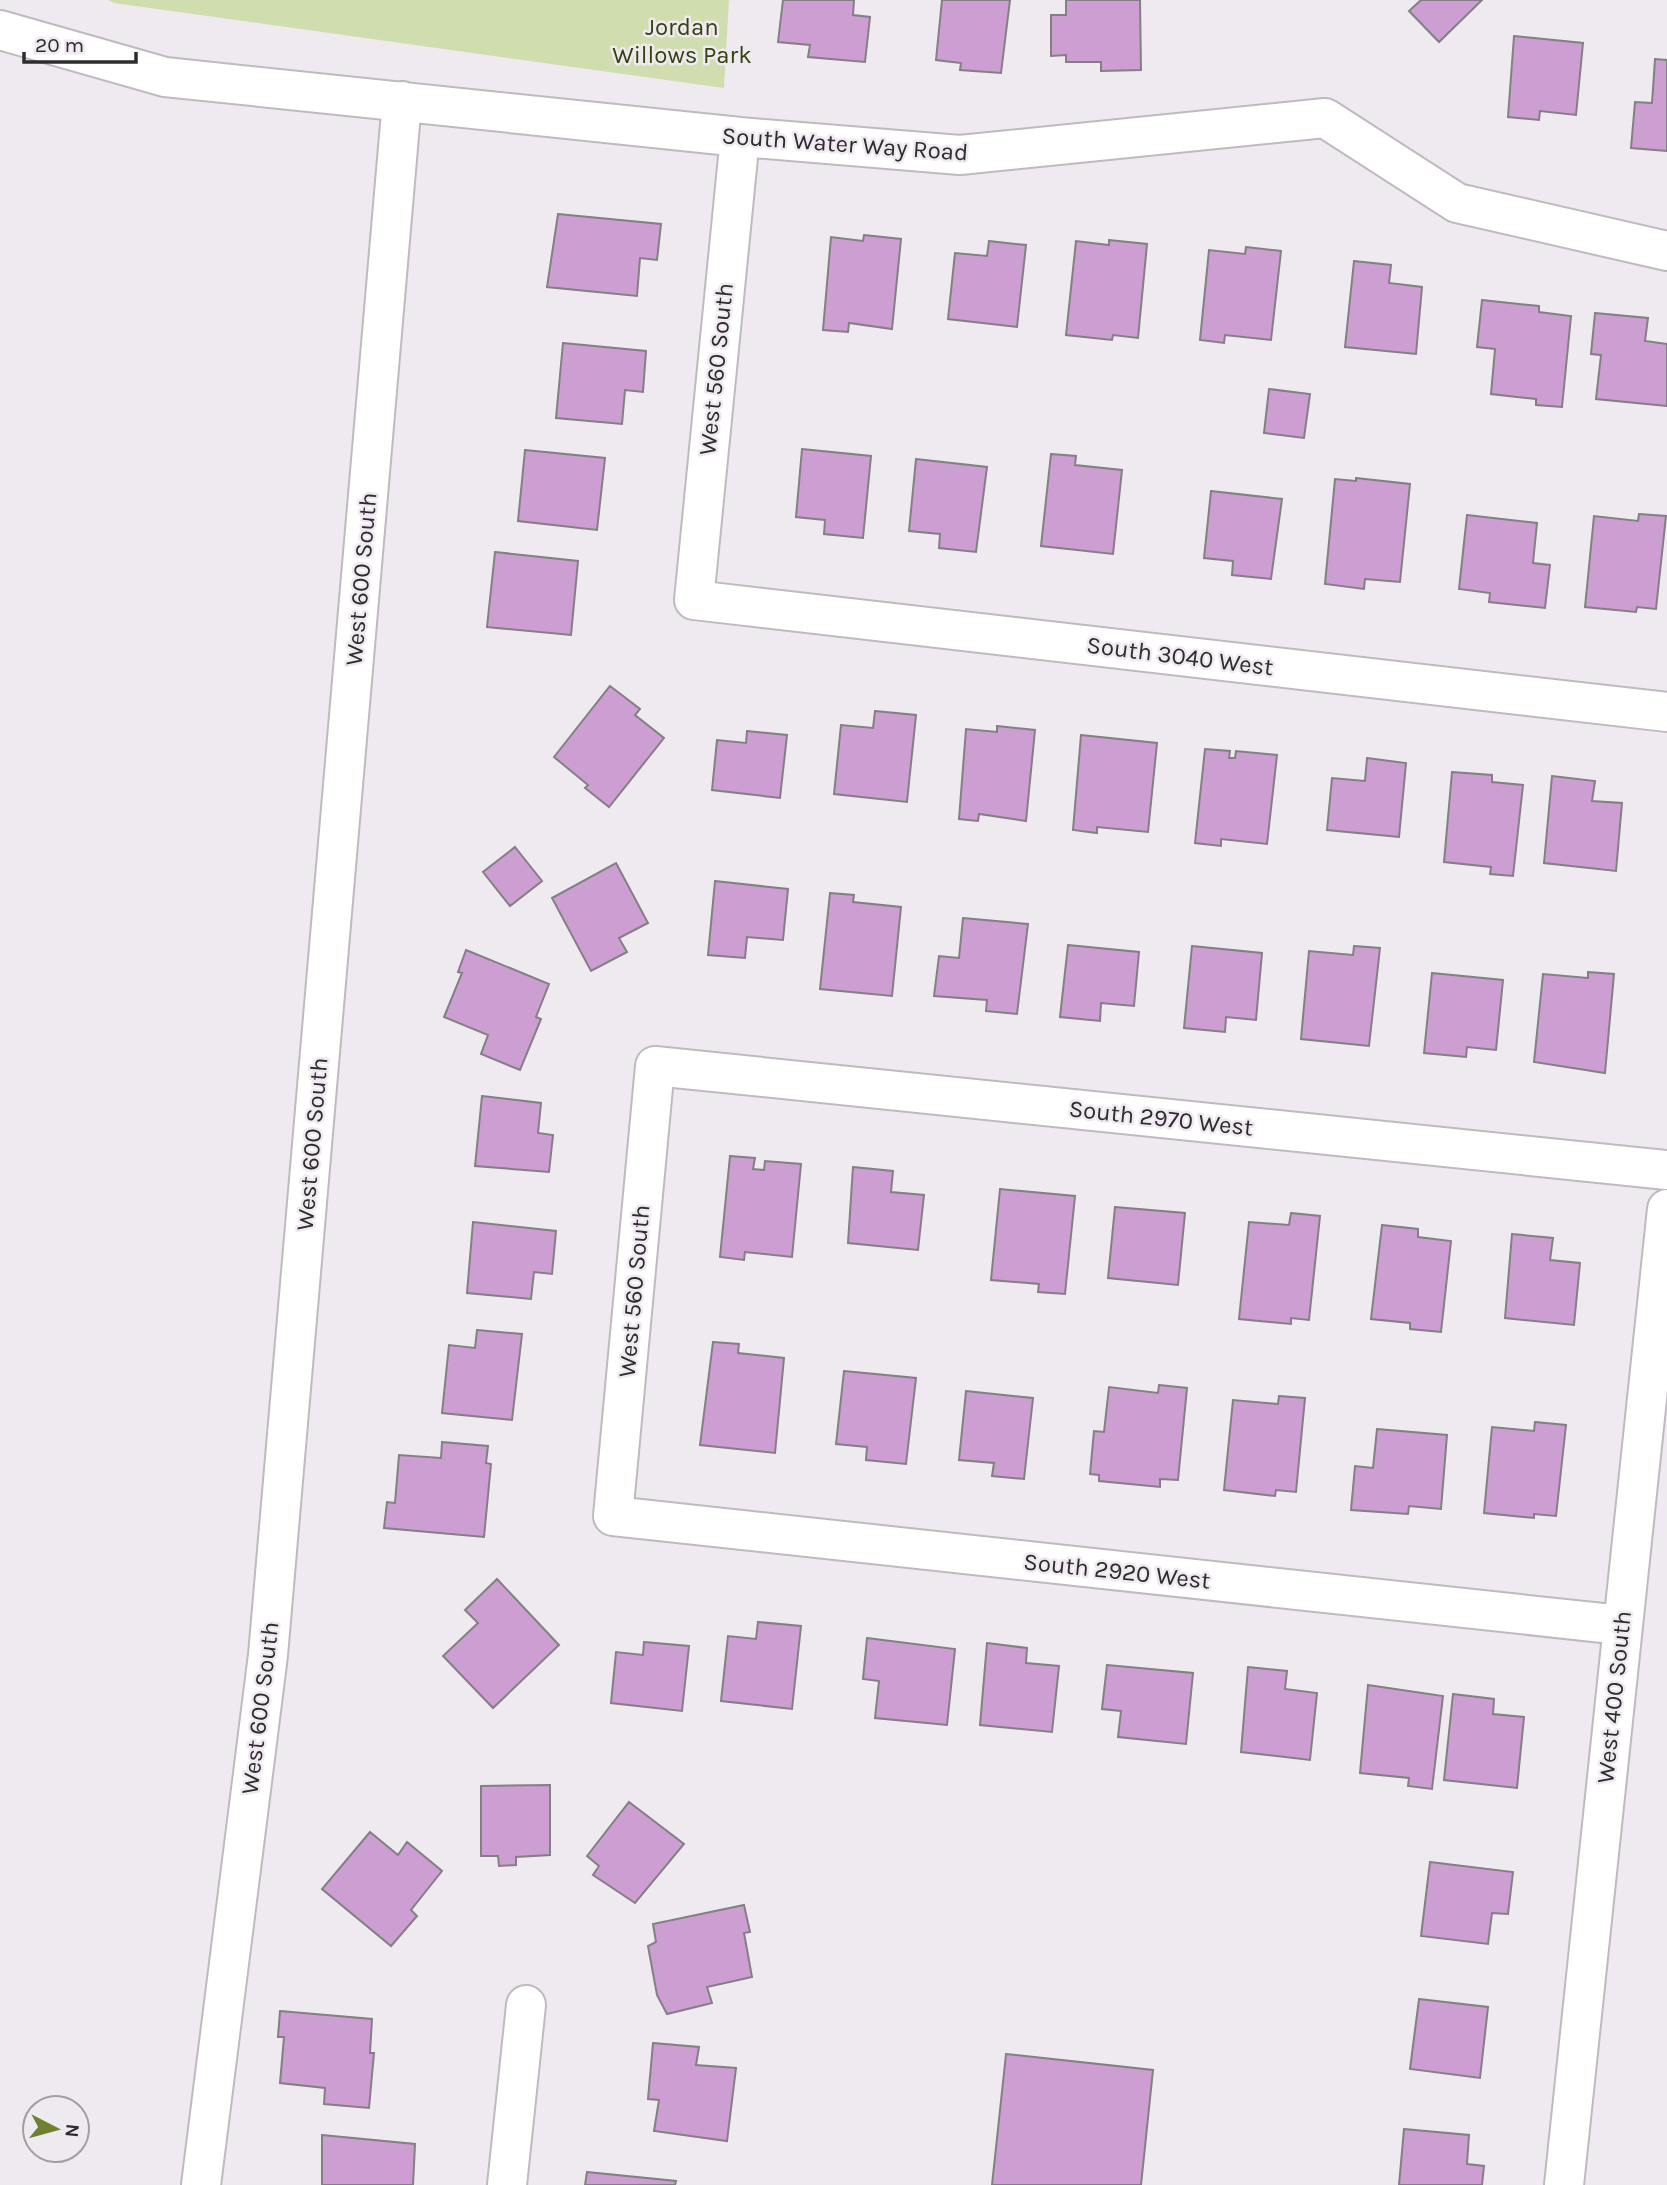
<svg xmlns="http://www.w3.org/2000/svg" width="1667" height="2185" font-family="Karla,sans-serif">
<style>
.green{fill:#d0ddaf}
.building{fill:#cc9ed1;stroke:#847f85;stroke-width:2}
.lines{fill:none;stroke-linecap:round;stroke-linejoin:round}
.minor-casing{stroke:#bfbabf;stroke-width:42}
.minor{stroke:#fff;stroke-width:38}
.labels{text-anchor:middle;stroke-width:5;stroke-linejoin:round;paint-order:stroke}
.park-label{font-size:24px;fill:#364010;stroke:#efeaf0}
.street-label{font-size:24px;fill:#2e2c2e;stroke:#efeaf0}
</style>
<rect width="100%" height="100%" fill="#efeaf0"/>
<!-- green -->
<path class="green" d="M108,0H729L724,88L114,3Z"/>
<!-- building -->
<path class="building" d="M783,0H854L853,15L870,17L865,62L808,57L810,45L778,42Z
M942,0H1010L1001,73L960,70L961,63L936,60Z
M1066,0H1140L1141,70L1101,71V62H1066V55L1051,56V15H1066Z
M1421,0H1482L1439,42L1409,11Z
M1514,36L1583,43L1576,115L1540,111L1539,120L1508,117Z
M1655,59L1667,60V151L1631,148L1635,102L1652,103Z
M558,214L661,224L657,260L640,258L637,296L547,287Z
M864,235L901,239L892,329L849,323L848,332L823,330L831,237L863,241Z
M1109,240L1147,244L1138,338L1113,335L1112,340L1066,335L1076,241L1109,245Z
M989,241L1026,245L1017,327L948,319L955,253L987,256Z
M1246,247L1281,251L1271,340L1225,335L1224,343L1200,340L1209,250L1245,254Z
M1354,261L1391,265L1389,283L1422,287L1416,354L1345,347Z
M1482,300L1539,306V312L1571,316L1562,407L1536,405V399L1491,394L1495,349L1477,347Z
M1595,313L1648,318L1645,341L1667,344V406L1596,399L1601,355L1591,354Z
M563,343L646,351L643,392L625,390L622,424L556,418Z
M1269,389L1310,394L1304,438L1264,433Z
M802,449L871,456L863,538L824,534L825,520L796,517Z
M525,450L605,458L597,530L518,521Z
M1051,454L1076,456L1075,465L1122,470L1113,554L1041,546Z
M916,459L987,467L976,552L939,548L940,534L909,531Z
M1356,478L1410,484L1400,582L1365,579L1364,589L1325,584L1335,479L1356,481Z
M1211,491L1282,499L1271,579L1232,575L1233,561L1204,558Z
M1639,514L1666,516L1656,609L1637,607L1636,612L1585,607L1594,516L1638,521Z
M1467,515L1537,523L1533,563L1550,565L1545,608L1489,602L1490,593L1459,589Z
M495,552L578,561L571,635L487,627Z
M610,686L640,709L635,715L664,738L609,807L585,788L588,785L554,757Z
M875,711L916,715L907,802L834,794L841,725L873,728Z
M997,726L1035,730L1026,821L979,814L978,821L959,819L966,729L997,732Z
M747,731L787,735L780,798L712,790L717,740L746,743Z
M1081,735L1157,743L1148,832L1097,827V833L1073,830Z
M1205,749L1230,751L1229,758H1235L1236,751L1277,755L1267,844L1221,839V846L1195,843Z
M1367,758L1406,763L1399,837L1327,830L1332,778L1365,781Z
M1452,772L1492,775V782L1523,785L1513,876L1490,874L1491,867L1444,862Z
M1552,776L1595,781L1592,801L1622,803L1616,871L1544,863Z
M515,847L542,881L510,906L483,872Z
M616,863L648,923L619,938L627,952L591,971L552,898Z
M715,881L788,889L783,940L747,937L745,958L708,955Z
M830,893L854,895L853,902L901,907L892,996L820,989Z
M963,918L1028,924L1017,1014L986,1011L987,1000L934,996L939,956L959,958Z
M1068,945L1139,952L1134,1006L1101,1003L1100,1021L1060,1017Z
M1192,946L1262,953L1256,1020L1226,1017L1225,1032L1184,1028Z
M1354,946L1380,948L1369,1046L1301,1039L1309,951L1353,955Z
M466,950L549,984L536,1017L541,1019L520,1070L481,1054L488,1035L444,1017L462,973L458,972Z
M1588,972L1614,974L1605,1073L1534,1062L1543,974L1588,978Z
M1432,973L1503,980L1496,1050L1467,1047L1466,1057L1424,1053Z
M482,1096L541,1103L538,1133L553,1135L549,1172L475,1166Z
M730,1156L755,1158L753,1169L764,1170L765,1161L801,1164L792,1257L745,1252L744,1260L720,1257Z
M853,1167L893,1171L891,1192L924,1195L918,1250L848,1243Z
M1000,1189L1075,1196L1065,1294L1038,1292L1039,1284L991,1280Z
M1115,1207L1185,1213L1178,1285L1108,1278Z
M1291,1213L1320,1216L1309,1320L1291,1318V1324L1239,1319L1249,1222L1289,1225Z
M473,1222L556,1231L552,1274L534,1272L531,1299L467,1293Z
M1382,1225L1418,1229V1237L1451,1241L1441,1332L1410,1329V1323L1371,1319Z
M1512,1234L1553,1238L1550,1260L1580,1263L1574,1325L1505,1318Z
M477,1330L522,1334L512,1420L442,1413L449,1345L475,1348Z
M713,1342L739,1344L738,1353L784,1358L775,1453L700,1445Z
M844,1371L916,1378L906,1464L866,1460L867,1447L836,1444Z
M1159,1385L1187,1388L1178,1480L1160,1479V1487L1099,1481V1475L1090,1474L1094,1431L1104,1432L1109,1387L1158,1393Z
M966,1391L1033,1398L1024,1479L992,1476L994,1463L959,1460Z
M1279,1396L1305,1398L1296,1492L1276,1490L1275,1496L1224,1490L1233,1400L1278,1404Z
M1535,1422L1566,1425L1556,1516L1534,1514V1518L1484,1513L1492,1427L1534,1431Z
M1377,1429L1447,1435L1441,1509L1409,1506L1408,1514L1351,1510L1355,1466L1373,1468Z
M442,1442L488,1446L486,1463L491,1464L484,1537L384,1528L387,1502L395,1503L399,1455L441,1458Z
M497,1579L559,1645L493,1708L443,1656L478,1623L465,1610Z
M758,1622L801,1626L792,1709L721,1701L728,1636L756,1639Z
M867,1638L955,1649L947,1725L875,1718L879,1681L863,1679Z
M644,1642L689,1646L682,1711L611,1703L616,1652L643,1655Z
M987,1643L1027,1648L1026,1663L1059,1666L1052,1732L980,1725Z
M1107,1665L1193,1673L1186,1744L1118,1737L1121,1711L1102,1709Z
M1248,1667L1287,1671L1285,1689L1317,1693L1310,1760L1241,1752Z
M1368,1685L1443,1696L1432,1789L1408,1786L1409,1778L1360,1773Z
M1453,1694L1494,1699L1493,1714L1524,1717L1517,1788L1444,1780Z
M550,1785V1855L516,1857V1865L499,1866L498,1856H481V1786Z
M629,1802L684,1844L635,1903L593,1875L599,1866L587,1856Z
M370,1832L398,1855L407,1842L442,1871L411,1910L417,1916L391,1946L322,1889Z
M1430,1862L1513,1872L1508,1914L1492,1913L1488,1944L1421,1936Z
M744,1905L750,1932L744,1933L752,1977L707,1987L712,2003L667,2014L657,1995L648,1946L656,1942L653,1924Z
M1419,1999L1488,2007L1480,2078L1410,2069Z
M280,2011L372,2019L370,2053H374L369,2108L324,2104L325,2088L280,2083L284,2037H278Z
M653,2043L699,2047L696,2065L736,2068L727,2141L654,2131L659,2100L648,2099Z
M1006,2054L1153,2070L1141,2185H992Z
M1404,2129L1469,2135L1467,2164L1484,2166L1482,2185H1399Z
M322,2135L415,2144L413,2185H322Z
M587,2172L676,2181L675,2185H585Z"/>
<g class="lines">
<defs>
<path id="minor" d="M0,30L165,77L740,137L960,155L1325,118L1457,203L1667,251
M740,137L694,600L1667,712
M1621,1625L613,1516L655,1066L1667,1170
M201,2185L268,1655L402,101
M507,2185L526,2005
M1564,2185L1667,1209"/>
</defs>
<!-- minor casing -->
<use href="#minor" class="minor-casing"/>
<!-- minor -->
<use href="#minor" class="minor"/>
</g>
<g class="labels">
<!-- park labels -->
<g class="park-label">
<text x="682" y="35">Jordan<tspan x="682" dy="28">Willows Park</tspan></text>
</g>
<!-- street labels -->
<g class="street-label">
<text transform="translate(845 144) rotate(4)" y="8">South Water Way Road</text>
<text transform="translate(716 369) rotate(-84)" y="8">West 560 South</text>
<text transform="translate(361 579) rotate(-85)" y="8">West 600 South</text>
<text transform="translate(1180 656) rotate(7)" y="8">South 3040 West</text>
<text transform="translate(1161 1118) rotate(6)" y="8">South 2970 West</text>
<text transform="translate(312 1144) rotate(-85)" y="8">West 600 South</text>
<text transform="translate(634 1291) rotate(-85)" y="8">West 560 South</text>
<text transform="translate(1117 1571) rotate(6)" y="8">South 2920 West</text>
<text transform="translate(1614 1697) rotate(-84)" y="8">West 400 South</text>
<text transform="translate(260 1708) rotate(-83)" y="8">West 600 South</text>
</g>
</g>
<!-- north arrow -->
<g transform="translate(56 2129) rotate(96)"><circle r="33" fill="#efeaf0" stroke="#a29ea2" stroke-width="2"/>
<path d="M0-5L12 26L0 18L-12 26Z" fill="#6f802f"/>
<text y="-10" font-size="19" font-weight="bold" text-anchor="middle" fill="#2e2c2e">N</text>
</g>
<!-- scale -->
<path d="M24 52v10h112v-10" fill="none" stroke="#2e2c2e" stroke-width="3.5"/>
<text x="35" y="52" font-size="21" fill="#2e2c2e" stroke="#efeaf0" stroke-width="5" paint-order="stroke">20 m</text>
</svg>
